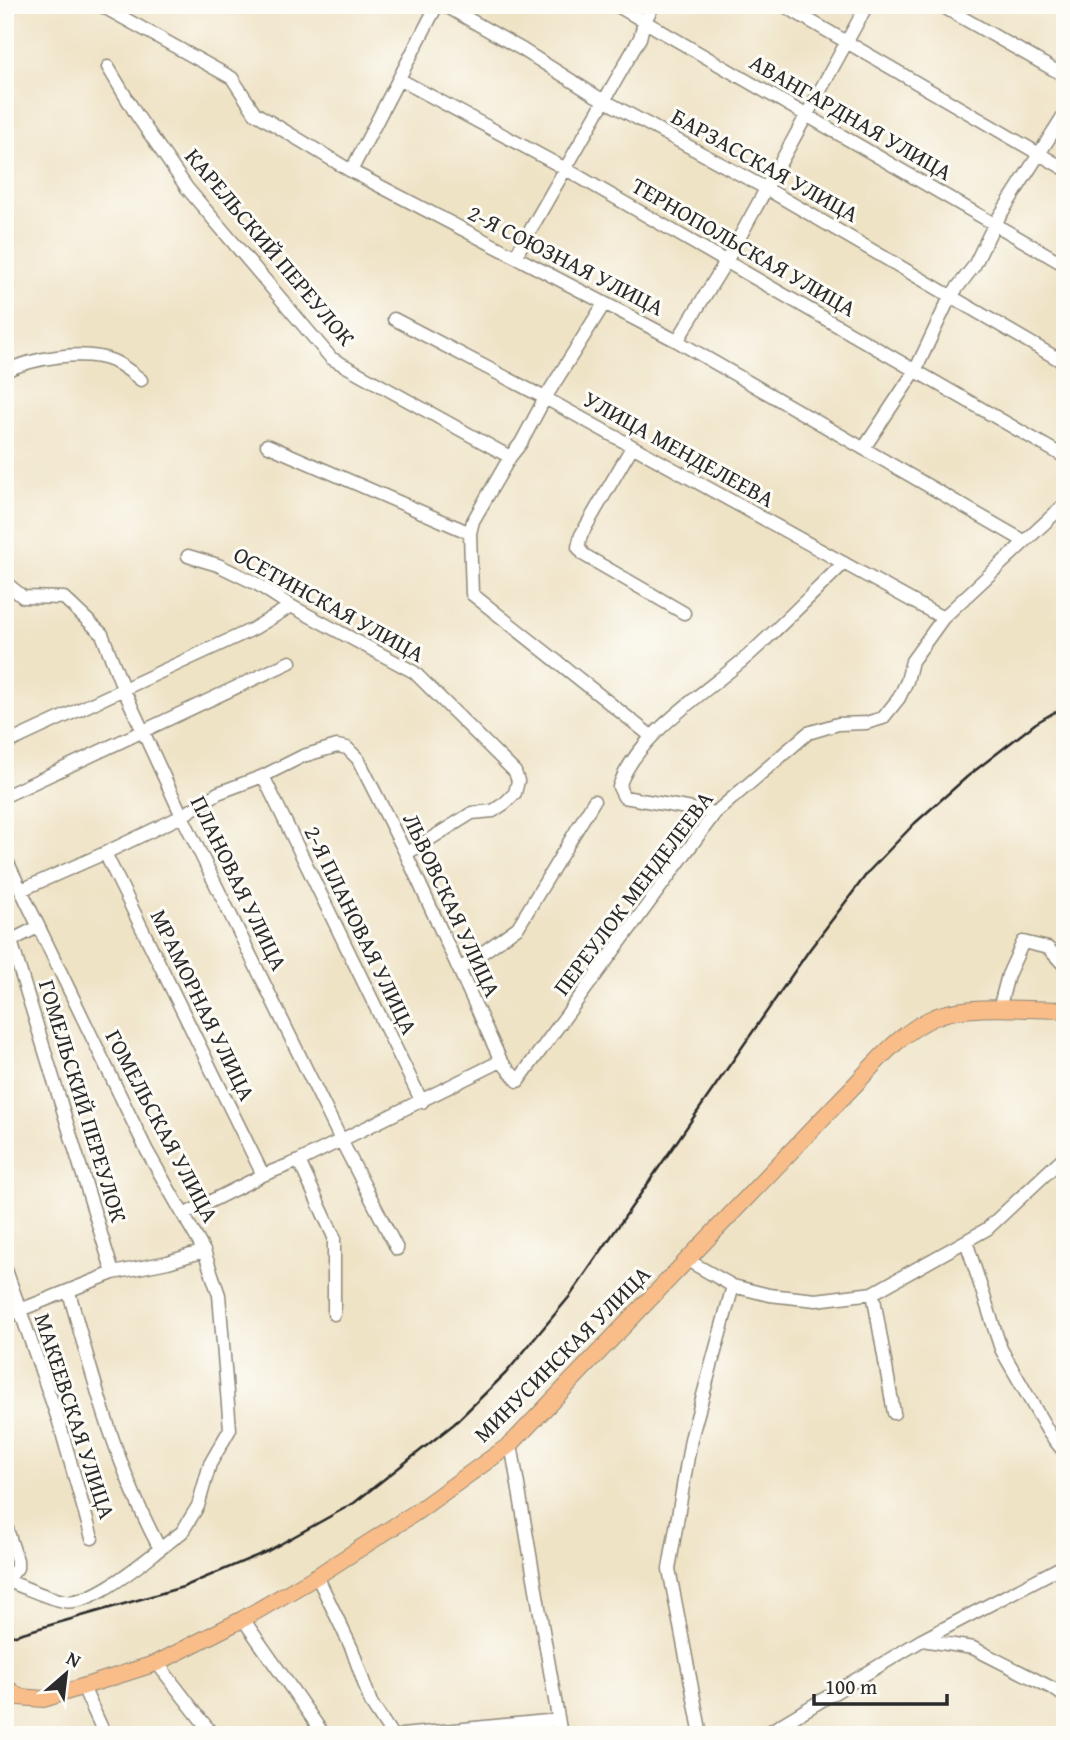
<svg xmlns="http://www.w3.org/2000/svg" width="1070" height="1740" font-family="'Gentium Book Plus',serif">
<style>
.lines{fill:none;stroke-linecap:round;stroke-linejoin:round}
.minor-casing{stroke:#8d8778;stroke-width:15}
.major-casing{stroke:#8d8778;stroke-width:18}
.minor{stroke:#fff;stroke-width:12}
.major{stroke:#f8bd89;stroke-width:16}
.rail{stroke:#2b2b2b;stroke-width:2.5}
.labels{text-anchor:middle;stroke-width:6;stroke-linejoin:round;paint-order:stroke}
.street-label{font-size:23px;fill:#2b2b2b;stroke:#fdfcf7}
</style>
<rect width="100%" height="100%" fill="#fdfcf7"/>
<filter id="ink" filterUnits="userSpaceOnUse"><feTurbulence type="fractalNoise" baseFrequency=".0143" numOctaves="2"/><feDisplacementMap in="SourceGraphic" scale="14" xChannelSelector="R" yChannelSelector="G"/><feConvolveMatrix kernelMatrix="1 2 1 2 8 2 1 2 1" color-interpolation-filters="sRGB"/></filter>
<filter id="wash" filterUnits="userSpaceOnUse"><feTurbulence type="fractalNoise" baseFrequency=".00686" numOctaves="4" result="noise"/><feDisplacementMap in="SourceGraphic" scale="28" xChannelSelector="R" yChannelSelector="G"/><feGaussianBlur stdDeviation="1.57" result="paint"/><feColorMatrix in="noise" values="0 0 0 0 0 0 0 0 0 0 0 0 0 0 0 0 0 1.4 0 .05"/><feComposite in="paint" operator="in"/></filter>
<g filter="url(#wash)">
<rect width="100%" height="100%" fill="#efe3c6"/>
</g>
<g filter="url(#ink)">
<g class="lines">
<defs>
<path id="minor" d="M100,5L232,78L255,113L351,171L677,341L1024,541
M444,5L523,50L596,96L767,189L1065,363
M616,5L1065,265
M783,5L1065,169
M940,5L1065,76
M108,67L136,114L187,188L331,358L510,457
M399,79L564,168L1065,457
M351,171L437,5
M515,257L640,38L644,22L654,5
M604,304L545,398L521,443L510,457L473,521L470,533L472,594L651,736
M394,319L545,398L943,618
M677,341L727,260L867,5
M5,371C34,358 83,349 113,361C123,365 132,373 141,380
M267,445L470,533
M632,447L581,535L578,547L584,555L684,613
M864,448L915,371L950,297L974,266L994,225L1065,113
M188,556L218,565L257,584L291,606L414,672L515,772L518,781L515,793L505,803L493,811L472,813L406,854
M5,561L6,583L23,597L64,598L102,634L123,688L182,816L341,1140L397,1249
M5,744L253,629L291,606
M263,776L422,1102
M5,796L290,662
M715,813L624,797L619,787C636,734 710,690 750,654C783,624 813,593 844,563
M105,853L263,1175
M5,857L147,1151L204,1251L219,1295L230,1429L210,1464L198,1506L182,1532L160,1549
M21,890L105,853L182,816L218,793L263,776L303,756L337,746L347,748L358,759L406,854L501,1061L518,1081L715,813L808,733L838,724L866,723L883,718L899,698L907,681L912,661L943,618L1065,504
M11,941L113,1273
M6,943L38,927
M460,969L518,927L594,801
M999,1009L1008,975L1023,942L1048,948L1065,966
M299,1161L334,1237V1314
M185,1214L263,1175L299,1161L501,1061
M966,1241L1001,1349L1049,1433L1065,1453
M687,1260L733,1286L691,1439L669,1569L701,1735
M5,1267L59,1422L92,1538
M733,1286L769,1295L816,1300L873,1293L987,1229L1065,1156
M873,1293L894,1413
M5,1316L113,1273L168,1262L204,1251
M511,1444L561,1735
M5,1523L17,1560V1568L5,1583
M317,1576L352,1649L371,1703L392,1735
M7,1581C26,1587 43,1597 64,1601C91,1606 139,1565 160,1549C117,1469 93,1379 69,1292
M243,1619L324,1735
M922,1640L973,1648L1054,1689L1065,1697
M157,1663L213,1735
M83,1687L105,1735
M5,1725L9,1735
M402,1735L558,1720
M764,1735L922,1640L1065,1565"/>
<path id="major" d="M5,1686L19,1697L44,1699L157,1663L243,1619L317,1576L415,1513L511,1444L845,1095C872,1068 899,1032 935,1017C968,1003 1028,1010 1065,1010"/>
</defs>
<!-- minor casing -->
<use href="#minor" class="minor-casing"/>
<!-- major casing -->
<use href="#major" class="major-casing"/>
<!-- minor -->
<use href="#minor" class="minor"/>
<!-- major -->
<use href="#major" class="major"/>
<!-- rail -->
<path class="rail" d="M5,1638L183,1587L268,1551L354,1503L454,1424L506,1373L570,1296L810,949L869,871L915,823L968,776L1036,723L1065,706"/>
</g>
</g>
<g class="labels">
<!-- street labels -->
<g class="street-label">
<text transform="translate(851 117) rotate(30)" y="8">АВАНГАРДНАЯ УЛИЦА</text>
<text transform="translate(765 165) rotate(29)" y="8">БАРЗАССКАЯ УЛИЦА</text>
<text transform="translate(270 247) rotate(50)" y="8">КАРЕЛЬСКИЙ ПЕРЕУЛОК</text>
<text transform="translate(744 247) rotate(30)" y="8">ТЕРНОПОЛЬСКАЯ УЛИЦА</text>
<text transform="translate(566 260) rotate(27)" y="8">2-Я СОЮЗНАЯ УЛИЦА</text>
<text transform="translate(679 449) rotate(29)" y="8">УЛИЦА МЕНДЕЛЕЕВА</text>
<text transform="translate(329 604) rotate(29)" y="8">ОСЕТИНСКАЯ УЛИЦА</text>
<text transform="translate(239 883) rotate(64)" y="8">ПЛАНОВАЯ УЛИЦА</text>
<text transform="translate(633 893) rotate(-53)" y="8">ПЕРЕУЛОК МЕНДЕЛЕЕВА</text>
<text transform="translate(452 905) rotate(65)" y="8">ЛЬВОВСКАЯ УЛИЦА</text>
<text transform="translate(361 930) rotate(64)" y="8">2-Я ПЛАНОВАЯ УЛИЦА</text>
<text transform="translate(203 1005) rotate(64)" y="8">МРАМОРНАЯ УЛИЦА</text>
<text transform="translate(83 1101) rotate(73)" y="8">ГОМЕЛЬСКИЙ ПЕРЕУЛОК</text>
<text transform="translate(162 1126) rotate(62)" y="8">ГОМЕЛЬСКАЯ УЛИЦА</text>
<text transform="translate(562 1354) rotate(-45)" y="8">МИНУСИНСКАЯ УЛИЦА</text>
<text transform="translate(75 1416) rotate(72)" y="8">МАКЕЕВСКАЯ УЛИЦА</text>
</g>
</g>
<!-- margin -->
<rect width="1070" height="1740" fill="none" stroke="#fdfcf7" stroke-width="28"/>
<!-- north arrow -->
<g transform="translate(66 1674) rotate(28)" stroke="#fdfcf7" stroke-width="5" paint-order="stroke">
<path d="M0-5L12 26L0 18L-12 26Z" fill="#2b2b2b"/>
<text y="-10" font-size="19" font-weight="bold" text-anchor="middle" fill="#2b2b2b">N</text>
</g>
<!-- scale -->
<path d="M814 1694v10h133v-10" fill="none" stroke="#2b2b2b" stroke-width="3.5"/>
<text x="825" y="1694" font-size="21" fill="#2b2b2b" stroke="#fdfcf7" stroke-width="5" paint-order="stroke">100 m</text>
</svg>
